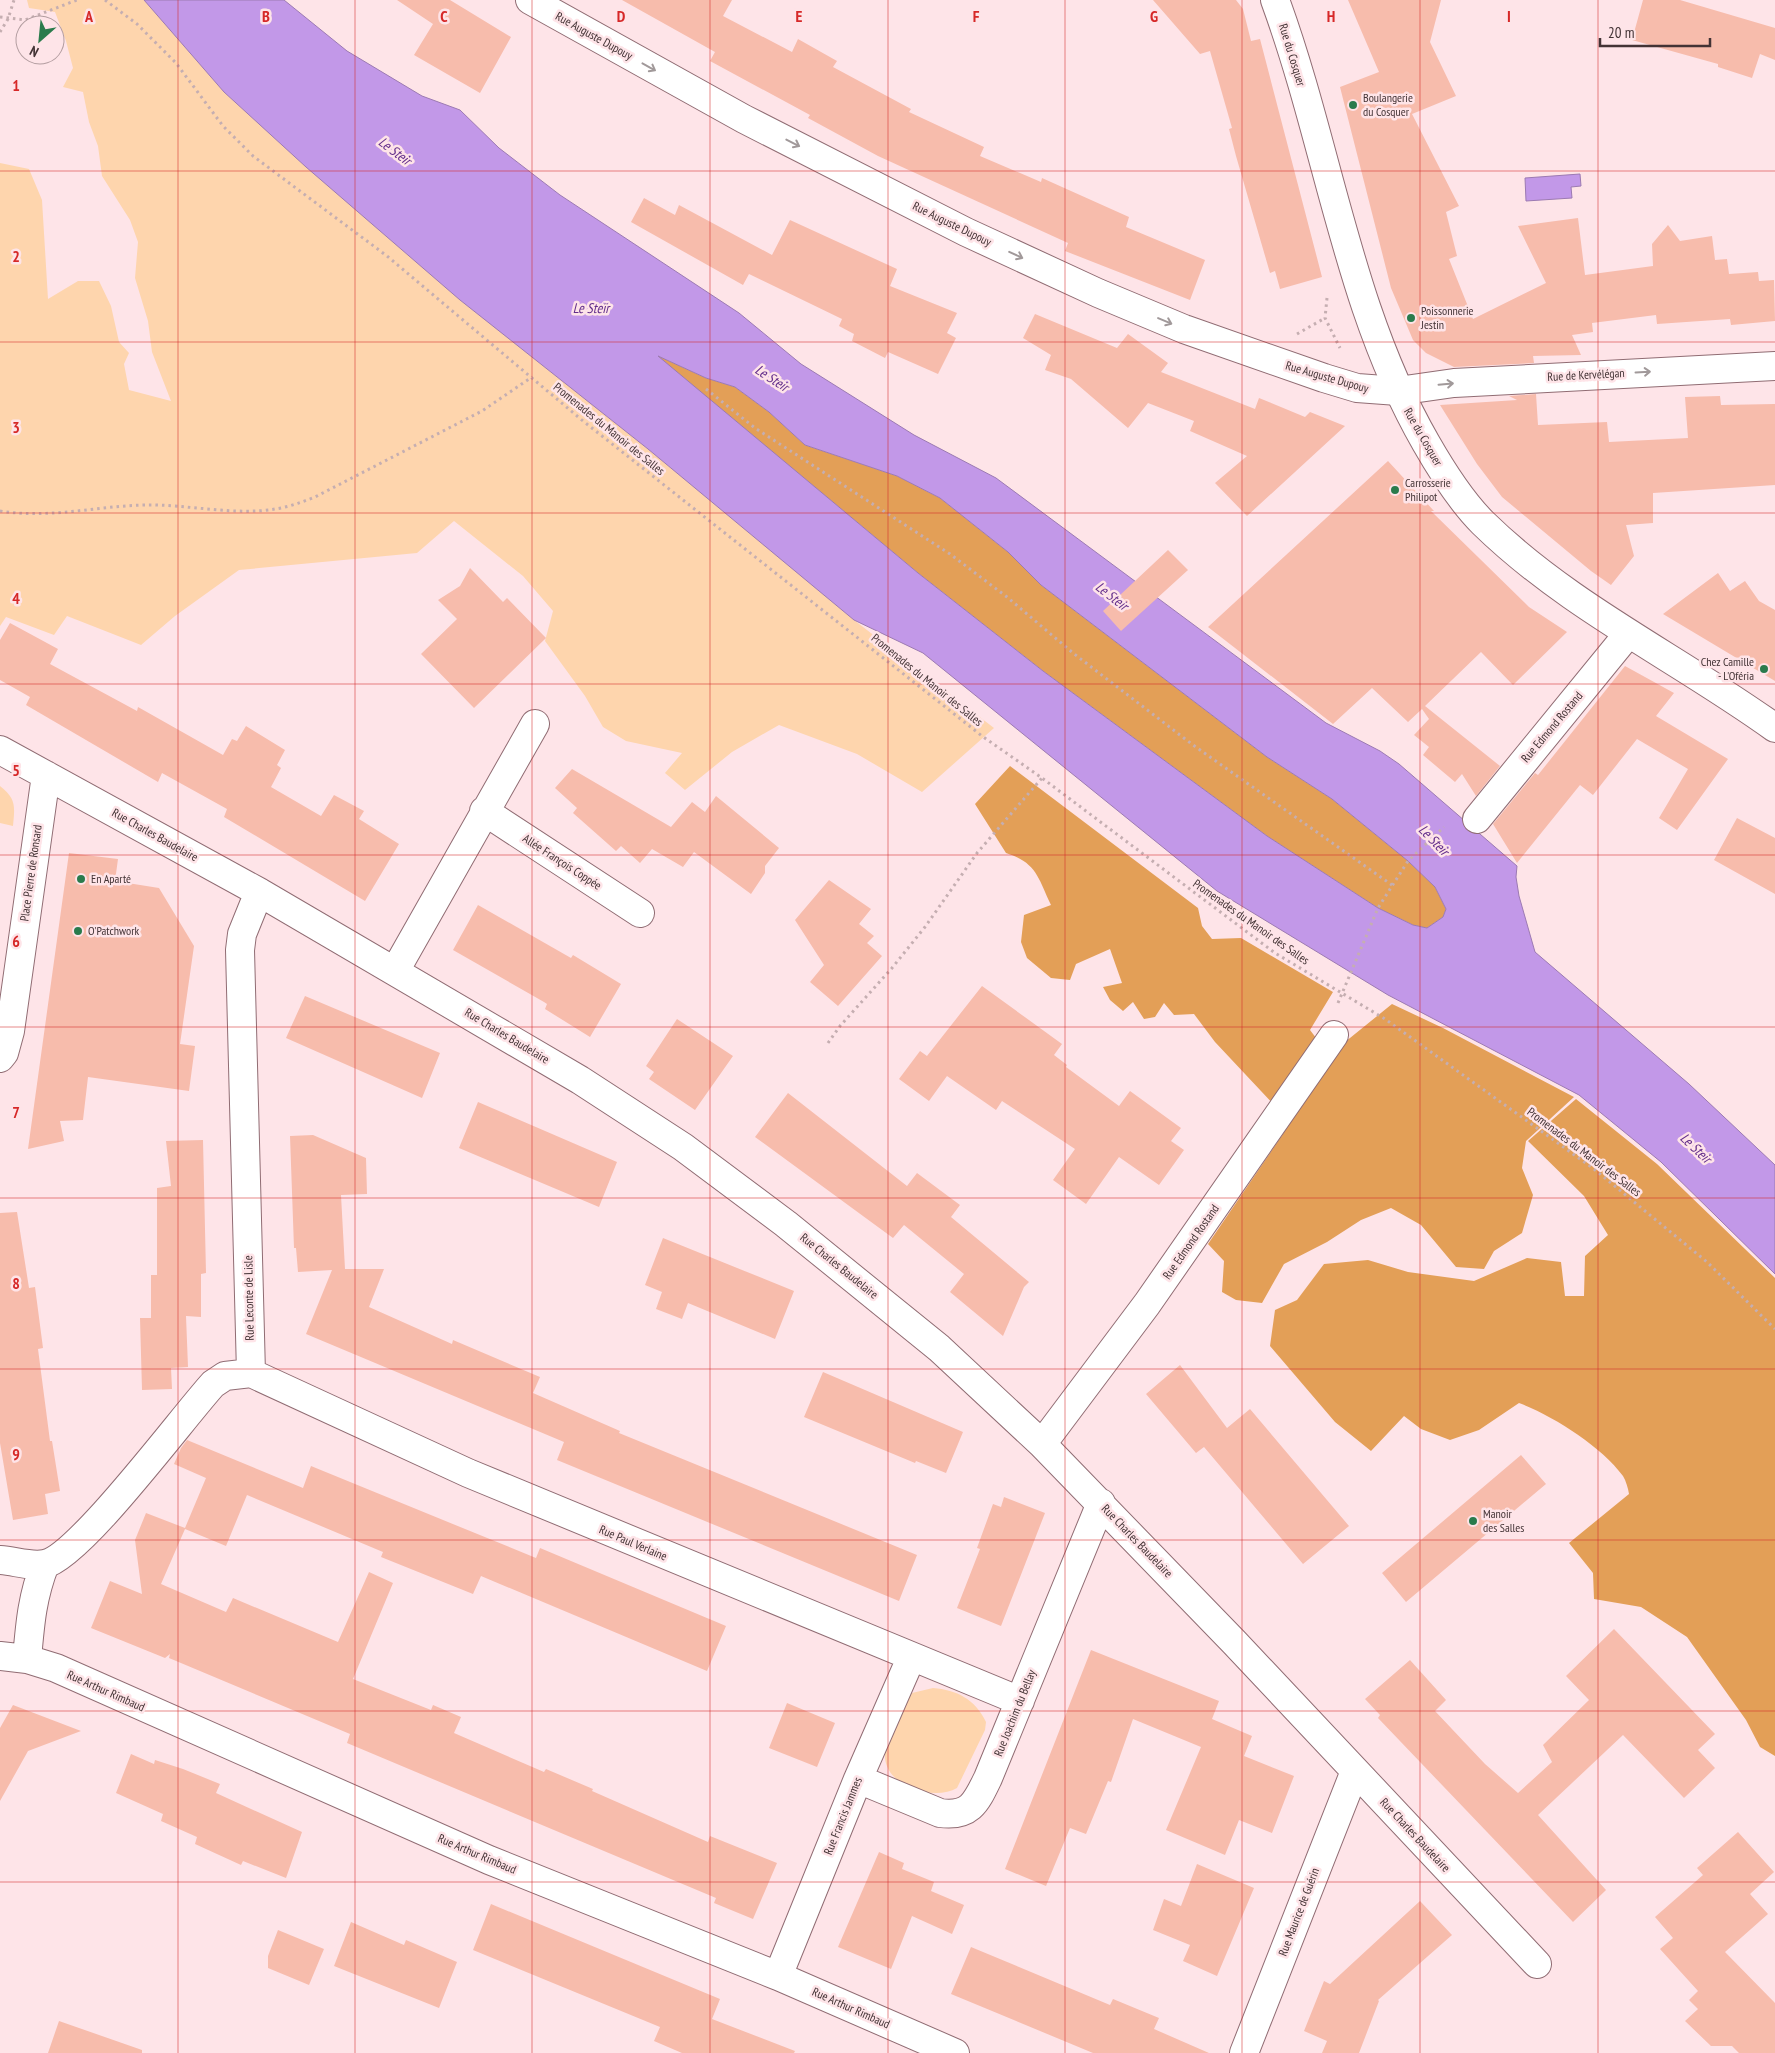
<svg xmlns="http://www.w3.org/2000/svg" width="1775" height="2053" font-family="'PT Sans Narrow',sans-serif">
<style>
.green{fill:#fed5ad}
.forest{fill:#e39f57}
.water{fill:#c298e8;stroke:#9c7ab2;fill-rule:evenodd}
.building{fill:#f7bcac}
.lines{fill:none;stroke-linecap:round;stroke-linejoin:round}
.minor-casing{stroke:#906c73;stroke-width:30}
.tertiary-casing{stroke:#906c73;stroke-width:30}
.path{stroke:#c5aeb1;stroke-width:3;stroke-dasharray:2.5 4;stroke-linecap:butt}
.minor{stroke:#fff;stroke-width:28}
.tertiary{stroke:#fff;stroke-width:28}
.oneway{stroke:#a1999a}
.grid{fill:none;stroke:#d62828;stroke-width:1;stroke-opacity:0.55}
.poi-dot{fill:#2a7b4c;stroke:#fee4e8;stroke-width:2}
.labels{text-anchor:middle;stroke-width:5;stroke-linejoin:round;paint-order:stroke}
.street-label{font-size:12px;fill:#433335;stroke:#fee4e8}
.poi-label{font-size:12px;fill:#433335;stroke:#fee4e8;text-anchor:start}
.water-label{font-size:14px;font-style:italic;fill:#632e8b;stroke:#fee4e8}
.grid-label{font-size:16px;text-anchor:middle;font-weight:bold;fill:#d62828;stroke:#fee4e8;stroke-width:5;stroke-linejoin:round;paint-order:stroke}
</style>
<rect width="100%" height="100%" fill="#fee4e8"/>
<!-- green -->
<path class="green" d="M27,0H144L224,92L306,167L460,300L648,449L854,620L994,728L922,792L857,754L779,725L732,752L685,790L665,773L682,753L626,741L603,727L585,696L545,641L553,611L523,576L454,521L417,553L239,570L175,616L141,645L67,616L54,635L6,617L0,626V163L29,169L42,200L48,299L78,281H99L111,306L119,342L129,353L124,364L129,390L171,401L152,352L148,321L135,278L138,242L130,220L102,176L98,146L89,122L83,92L63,87L73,68L66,41L55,12L29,8Z
M0,786C16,799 15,805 13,826L0,823Z
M933,1688C957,1690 975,1699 986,1722L985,1730L957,1788C934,1802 883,1786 885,1754C886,1743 905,1704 912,1693Z"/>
<!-- forest -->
<path class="forest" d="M656,355L706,378L735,387L769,412L805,445L897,476L940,498L1008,552L1041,585L1267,757L1332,799L1408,861L1435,887L1446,909L1443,917L1427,928L1413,925L1378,908L1267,836L1043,671L918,573Z
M1010,766L1198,908L1202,926L1212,939L1241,938L1333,992L1310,1030L1329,1055L1392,1004L1443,1028L1574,1097L1526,1141L1522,1168L1533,1195L1522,1233L1494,1251L1484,1269L1456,1267L1421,1225L1391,1208L1361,1220L1327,1242L1284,1264L1262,1303L1236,1300L1222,1292L1224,1261L1208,1244L1283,1134L1289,1121L1215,1042L1194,1014L1174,1015L1164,1003L1155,1017L1144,1019L1133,1002L1123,1011L1110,1000L1103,987L1122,983L1110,949L1076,964L1070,980L1051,978L1027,958L1021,942L1024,915L1051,905C1038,878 1037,863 1006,853L975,804Z
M1576,1099L1657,1164L1775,1278V1756L1760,1747L1746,1720L1687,1637L1641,1607L1594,1599L1593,1573L1569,1543L1629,1494C1628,1488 1626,1481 1623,1476C1601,1446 1553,1416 1519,1403L1479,1430L1450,1440L1421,1429L1404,1416L1371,1451L1335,1422L1270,1346L1275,1310L1297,1300L1324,1264L1368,1260L1408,1272L1474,1281L1527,1258L1561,1262L1565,1296H1584L1585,1256L1608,1235L1584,1196L1528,1141Z"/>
<!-- water -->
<path class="water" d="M144,0H284L347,51L422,96L460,110L499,148L560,195L739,313L801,364L914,435L996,478L1326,723L1380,751L1399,764L1517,866L1516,877L1519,896L1535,952L1689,1084L1775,1165V1274L1661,1162L1579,1095L1388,995L1217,891L923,653L854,620L648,449L460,300L306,167L224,92ZM658,356L706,378L735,387L769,412L805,445L897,476L940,498L1008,552L1041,585L1267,757L1332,799L1408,861L1435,887L1446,909L1443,917L1427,928L1413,925L1378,908L1267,836L1043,671L918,573Z
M1580,174L1581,186L1571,187L1572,198L1526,201L1525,178Z"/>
<!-- building -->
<path class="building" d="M397,0H450L511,37L480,93L414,55L433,24Z
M622,0H732L723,16L792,52L798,39L837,61L833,67L911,109L909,112L984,147L980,156L1041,182L1042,178L1129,217L1126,227L1205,260L1190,300L1065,251L1068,243L878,156L808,118L810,115L710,61L715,52Z
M1153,0H1236L1243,9L1251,41L1260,39L1322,277L1280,289L1275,271L1270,273L1236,156L1229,129L1232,128L1210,51L1200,54Z
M1348,0H1441L1430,42L1456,96L1412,114L1459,206L1446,212L1457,256L1449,259L1473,319L1546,283L1518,226L1578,218L1585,275L1653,266L1652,244L1668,225L1680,241L1712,236L1715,260L1727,259L1729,274L1758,272L1759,281L1774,280L1775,321L1731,325L1730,319L1657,324L1656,315L1592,323L1593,332L1572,335L1581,355L1533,356L1534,363L1454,367L1426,353L1413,340L1391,288L1340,87L1379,72Z
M1643,0H1680L1775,28V60L1760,54L1752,78L1718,67V64L1632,40Z
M644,198L675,215L679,205L772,255L790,220L897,269L890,286L957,313L947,333L956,338L938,374L888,352L885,358L852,341L854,334L839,326L842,319L749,274L743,285L631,222Z
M1035,314L1117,348L1128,334L1168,363L1161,372L1255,409L1259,398L1305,417L1310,412L1345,426L1247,516L1215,483L1247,456L1190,431L1194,421L1148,403L1128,428L1071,379L1045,370L1051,355L1023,338Z
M1536,394L1538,425L1607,422L1609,442L1688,438L1685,397L1720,396L1721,405L1775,404V485L1653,493V523L1626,525L1634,556L1611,585L1591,571L1502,497L1477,464L1440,405L1517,400L1509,396Z
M1388,461L1434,511H1431L1529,607L1567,632L1513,685L1481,652L1425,706L1500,766L1476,796L1462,774L1455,782L1423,755L1429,747L1414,735L1429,719L1422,709L1408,722L1372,688L1333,724L1208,627Z
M1168,550L1188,570L1121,631L1103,611Z
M470,568L503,602L507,598L546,638L474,708L421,654L457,619L438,600L460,586Z
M1718,573L1730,591L1745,581L1759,601L1775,610V681L1663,614Z
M10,623L58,649L50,664L137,711L138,707L223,755L232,739L237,741L246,726L285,750L277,765L281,768L271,787L321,816L334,795L364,811L359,819L399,844L365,901L224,817L227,809L162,773L158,782L26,705L30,697L0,680V640Z
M1625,666L1674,693L1656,716L1728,759L1677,830L1659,818L1688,769L1637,739L1593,795L1580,785L1517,863L1493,824L1535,773L1538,775Z
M572,769L671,827L692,802L705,812L716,796L779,848L765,866V873L751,894L694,852L683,867L652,849L640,863L621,846L616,851L573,813L577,808L555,788Z
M1737,818L1775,838V894L1714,860Z
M69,853L118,859L115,881L159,888L194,946L180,1044L195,1046L189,1091L88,1077L83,1120L60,1121L64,1141L28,1149Z
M829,880L871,909L859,924L874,936L867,943L882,956L838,1006L810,982L824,965L795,920Z
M478,905L571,958L573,955L621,984L590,1037L545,1009L547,1004L544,1002L453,950Z
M982,986L1062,1044L1054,1055L1067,1065L1066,1067L1119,1106L1130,1091L1181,1128L1171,1141L1184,1150L1159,1185L1119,1157L1086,1204L1053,1180L1075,1149L1002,1101L996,1110L947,1076L929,1101L899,1079L920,1051L927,1056Z
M305,996L440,1053L422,1098L286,1038Z
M677,1019L733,1056L695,1110L649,1079L654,1072L646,1066Z
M788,1093L907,1186L917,1173L960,1205L951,1217L1029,1282L1024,1287L1003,1336L950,1292L964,1274L904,1225L893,1238L755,1137Z
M478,1102L617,1162L599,1207L459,1148Z
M313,1135L366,1158L367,1194L341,1195L345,1269H384L369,1307L452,1344L453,1340L540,1377L533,1393L620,1431L619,1433L917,1555L899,1601L557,1460L564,1442L306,1334L332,1270L298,1272L296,1248H294L290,1136Z
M203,1140L206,1273L201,1274V1317L186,1316L188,1367L171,1368L172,1389L142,1390L140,1318H151V1275H157V1188L171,1186L166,1141Z
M17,1212L29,1288L35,1287L43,1348L38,1349L50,1441H52L60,1491L45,1494L48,1514L13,1520L0,1443V1213Z
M663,1238L794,1291L775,1339L688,1303L682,1319L656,1309L662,1292L645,1285Z
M1180,1365L1227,1428L1250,1409L1349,1526L1303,1564L1204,1447L1196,1453L1146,1394Z
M823,1372L963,1432L946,1473L916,1461L915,1463L804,1417Z
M187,1440L303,1488L311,1466L536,1558L540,1548L726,1626L707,1671L481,1576L473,1594L381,1557L383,1552L247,1495L226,1546L185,1529L161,1584L226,1612L233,1598L338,1642L369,1572L393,1583L353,1679L431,1710L433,1705L461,1717L454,1733L544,1772L546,1769L593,1789L592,1791L708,1842L710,1836L777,1863L753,1919L714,1903L716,1898L347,1743L350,1734L169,1658L170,1654L165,1658L91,1628L110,1581L142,1594L135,1540L146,1513L185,1528L206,1478L174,1464L181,1448Z
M1521,1455L1546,1484L1406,1602L1382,1573Z
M1004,1497L1045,1513L1001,1626L957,1608L980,1549L977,1548L993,1504L1001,1507Z
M1614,1629L1715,1734L1698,1750L1715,1768L1684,1798L1623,1735L1538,1815L1606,1890L1573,1922L1378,1718L1380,1715L1365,1699L1410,1660L1446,1700L1435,1711L1485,1764L1518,1793L1552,1762L1543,1745L1589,1700L1566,1676Z
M1091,1650L1219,1701L1212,1719L1252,1736L1244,1756L1294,1776L1272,1833L1239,1820L1225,1855L1166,1830L1201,1747L1133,1719L1111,1782L1108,1781L1086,1834L1070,1828L1046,1886L1005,1869Z
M787,1703L835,1723L817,1767L769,1748Z
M13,1705L81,1731L28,1751L0,1801V1728Z
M131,1754L154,1764L155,1760L183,1769L220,1784L216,1793L302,1832L286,1878L243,1861L241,1865L195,1844L197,1837L161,1821L163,1814L116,1793Z
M1738,1832L1774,1872L1750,1894L1768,1914L1725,1952L1775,2003V2053H1739L1732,2046H1711L1685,2021L1698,2009L1689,2000L1698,1991L1660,1949L1673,1938L1655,1917L1703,1875L1697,1868Z
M879,1852L904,1863L902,1869L934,1882L931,1891L964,1905L952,1934L912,1916L891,1969L838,1947Z
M1197,1864L1254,1888L1217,1976L1183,1961L1190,1945L1153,1930L1164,1899L1181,1906Z
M1420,1901L1452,1935L1378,2000L1379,2001L1359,2053H1322L1327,2041L1304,2031L1324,1981L1330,1984Z
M491,1904L720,1999L712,2019L795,2051L794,2053H682L654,2041L660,2027L473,1950Z
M351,1922L404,1945L406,1940L457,1962L439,2008L334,1966Z
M278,1930L324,1949L309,1985L268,1968V1956Z
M971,1947L1110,2005L1113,1999L1159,2018L1154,2029L1209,2053H1093L951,1994Z
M59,2021L142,2050V2053H48Z"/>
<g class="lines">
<defs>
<path id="minor" d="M530,0L744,119L966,232L1098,293L1184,329L1324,378L1357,388L1398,391L1454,383L1775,366
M0,750L259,892L580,1080L683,1147L786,1224L939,1348L1042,1444L1234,1642L1537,1964
M484,811L640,913
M1477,819L1628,634
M395,971L535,724
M0,1058L4,1053L10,1031L46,775
M251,1373L468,1473L1020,1701
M1042,1444L1147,1304L1334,1035
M0,1560C15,1561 31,1567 45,1564C80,1556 182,1418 213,1384L225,1376L251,1373L240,950L242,934L259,892
M0,1656L27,1659L56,1668L489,1860L778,1976L955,2053
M27,1659C30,1624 32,1597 45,1564
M858,1779L940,1813C970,1817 976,1803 988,1778L1101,1503
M778,1976L858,1779L911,1658
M1244,2053L1355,1771"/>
<path id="tertiary" d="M1275,0C1329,147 1347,306 1426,443C1442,471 1460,500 1483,523C1569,607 1678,658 1775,728"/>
</defs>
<!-- minor casing -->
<use href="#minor" class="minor-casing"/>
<!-- tertiary casing -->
<use href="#tertiary" class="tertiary-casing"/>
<!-- path -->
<path class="path" d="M105,0L137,24L176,63L223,126L253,156L387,256L583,421L982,736L1042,778L1275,953L1385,1019L1594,1169L1707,1262L1775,1329
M0,17L25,20L77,0
M0,32L8,19L14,0
M1327,298L1325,318L1340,348
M1297,334L1325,318
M706,389L755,428L950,554L1007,597L1073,653L1193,745L1392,885
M0,511C50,519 96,506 145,505C185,504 236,516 275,509C289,507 302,502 315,497L482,411L532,377
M1338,1003L1378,908L1408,861L1444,827
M828,1043L840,1026L892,968L925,927L977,853L1042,778"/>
<!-- minor -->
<use href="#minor" class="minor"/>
<!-- tertiary -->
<use href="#tertiary" class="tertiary"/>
</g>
<!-- one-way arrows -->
<defs><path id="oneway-shaft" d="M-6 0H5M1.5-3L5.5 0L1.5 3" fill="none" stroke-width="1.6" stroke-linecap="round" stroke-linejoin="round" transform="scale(1.25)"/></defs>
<g class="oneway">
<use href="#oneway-shaft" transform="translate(649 67) rotate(29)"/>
<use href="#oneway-shaft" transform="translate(793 143) rotate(27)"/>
<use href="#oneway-shaft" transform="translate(1016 255) rotate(25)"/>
<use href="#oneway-shaft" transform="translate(1165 321) rotate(23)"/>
<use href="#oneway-shaft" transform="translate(1643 372) rotate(-3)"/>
<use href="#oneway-shaft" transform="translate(1446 384) rotate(-5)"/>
</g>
<!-- grid -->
<path class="grid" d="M178,0V2053M355,0V2053M532,0V2053M710,0V2053M888,0V2053M1065,0V2053M1242,0V2053M1420,0V2053M1598,0V2053M0,171H1775M0,342H1775M0,513H1775M0,684H1775M0,855H1775M0,1027H1775M0,1198H1775M0,1369H1775M0,1540H1775M0,1711H1775M0,1882H1775"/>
<!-- markers -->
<g class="poi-dot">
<circle cx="1353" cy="105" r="5"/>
<circle cx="1411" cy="318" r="5"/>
<circle cx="1395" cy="490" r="5"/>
<circle cx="1764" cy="669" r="5"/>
<circle cx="81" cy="879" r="5"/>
<circle cx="78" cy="931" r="5"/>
<circle cx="1473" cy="1521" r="5"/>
</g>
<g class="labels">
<!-- street labels -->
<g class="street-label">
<text transform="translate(594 36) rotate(29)" y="4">Rue Auguste Dupouy</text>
<text transform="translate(1292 55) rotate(73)" y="4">Rue du Cosquer</text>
<text transform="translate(952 224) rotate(26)" y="4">Rue Auguste Dupouy</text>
<text transform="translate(1586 375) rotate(-3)" y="4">Rue de Kervélégan</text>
<text transform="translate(1327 377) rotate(16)" y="4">Rue Auguste Dupouy</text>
<text transform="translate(609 429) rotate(39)" y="4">Promenades du Manoir des Salles</text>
<text transform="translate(1423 437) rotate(60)" y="4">Rue du Cosquer</text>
<text transform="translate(927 680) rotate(39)" y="4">Promenades du Manoir des Salles</text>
<text transform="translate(1552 727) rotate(-50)" y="4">Rue Edmond Rostand</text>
<text transform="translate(155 835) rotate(29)" y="4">Rue Charles Baudelaire</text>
<text transform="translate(562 862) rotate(33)" y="4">Allée François Coppée</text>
<text transform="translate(31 873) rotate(-82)" y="4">Place Pierre de Ronsard</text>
<text transform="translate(1251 922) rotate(35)" y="4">Promenades du Manoir des Salles</text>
<text transform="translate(507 1036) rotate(31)" y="4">Rue Charles Baudelaire</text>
<text transform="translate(1584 1152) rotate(37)" y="4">Promenades du Manoir des Salles</text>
<text transform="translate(1191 1242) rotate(-55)" y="4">Rue Edmond Rostand</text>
<text transform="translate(839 1266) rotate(39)" y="4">Rue Charles Baudelaire</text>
<text transform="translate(249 1298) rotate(-91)" y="4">Rue Leconte de Lisle</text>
<text transform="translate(1137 1541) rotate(46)" y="4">Rue Charles Baudelaire</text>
<text transform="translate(633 1543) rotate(23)" y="4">Rue Paul Verlaine</text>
<text transform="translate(106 1691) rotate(24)" y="4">Rue Arthur Rimbaud</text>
<text transform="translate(1015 1713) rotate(-68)" y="4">Rue Joachim du Bellay</text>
<text transform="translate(843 1816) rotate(-68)" y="4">Rue Francis Jammes</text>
<text transform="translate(1415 1835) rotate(47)" y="4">Rue Charles Baudelaire</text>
<text transform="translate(477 1854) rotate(23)" y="4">Rue Arthur Rimbaud</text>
<text transform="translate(1299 1912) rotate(-69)" y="4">Rue Maurice de Guérin</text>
<text transform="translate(851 2008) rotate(24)" y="4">Rue Arthur Rimbaud</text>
</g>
<!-- poi labels -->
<g class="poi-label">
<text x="1363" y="102">Boulangerie<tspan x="1363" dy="14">du Cosquer</tspan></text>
<text x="1421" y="315">Poissonnerie<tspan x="1421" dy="14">Jestin</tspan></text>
<text x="1405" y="487">Carrosserie<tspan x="1405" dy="14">Philipot</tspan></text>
<text x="1754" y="666" text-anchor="end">Chez Camille<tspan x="1754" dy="14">- L'Oféria</tspan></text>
<text x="91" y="883">En Aparté</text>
<text x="88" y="935">O'Patchwork</text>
<text x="1483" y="1518">Manoir<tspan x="1483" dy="14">des Salles</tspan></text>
</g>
<!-- water labels -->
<g class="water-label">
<text transform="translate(395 151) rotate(37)" y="5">Le Steir</text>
<text x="591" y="313">Le Steïr</text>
<text transform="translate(772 378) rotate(33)" y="5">Le Steir</text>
<text transform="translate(1112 596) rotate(38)" y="5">Le Steir</text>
<text transform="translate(1434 840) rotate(46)" y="5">Le Steir</text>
<text transform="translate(1696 1148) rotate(43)" y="5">Le Steir</text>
</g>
</g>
<g class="grid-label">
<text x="89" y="22">A</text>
<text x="266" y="22">B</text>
<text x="444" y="22">C</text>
<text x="621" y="22">D</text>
<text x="799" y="22">E</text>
<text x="976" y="22">F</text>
<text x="1154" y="22">G</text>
<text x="1331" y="22">H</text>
<text x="1509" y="22">I</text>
<text x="16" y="91">1</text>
<text x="16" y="262">2</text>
<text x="16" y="433">3</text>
<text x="16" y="604">4</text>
<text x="16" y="776">5</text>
<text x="16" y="947">6</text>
<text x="16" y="1118">7</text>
<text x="16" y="1289">8</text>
<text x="16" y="1460">9</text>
</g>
<!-- north arrow -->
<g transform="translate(40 40) rotate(207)"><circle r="24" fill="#fee4e8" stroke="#b39da0"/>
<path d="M0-4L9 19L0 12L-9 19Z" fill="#2a7b4c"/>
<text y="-8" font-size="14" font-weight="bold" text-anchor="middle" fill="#433335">N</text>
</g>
<!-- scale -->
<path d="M1600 38v8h110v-8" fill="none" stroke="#433335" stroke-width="2.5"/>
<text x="1608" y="38" font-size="15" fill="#433335" stroke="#fee4e8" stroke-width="4" paint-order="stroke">20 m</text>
</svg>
